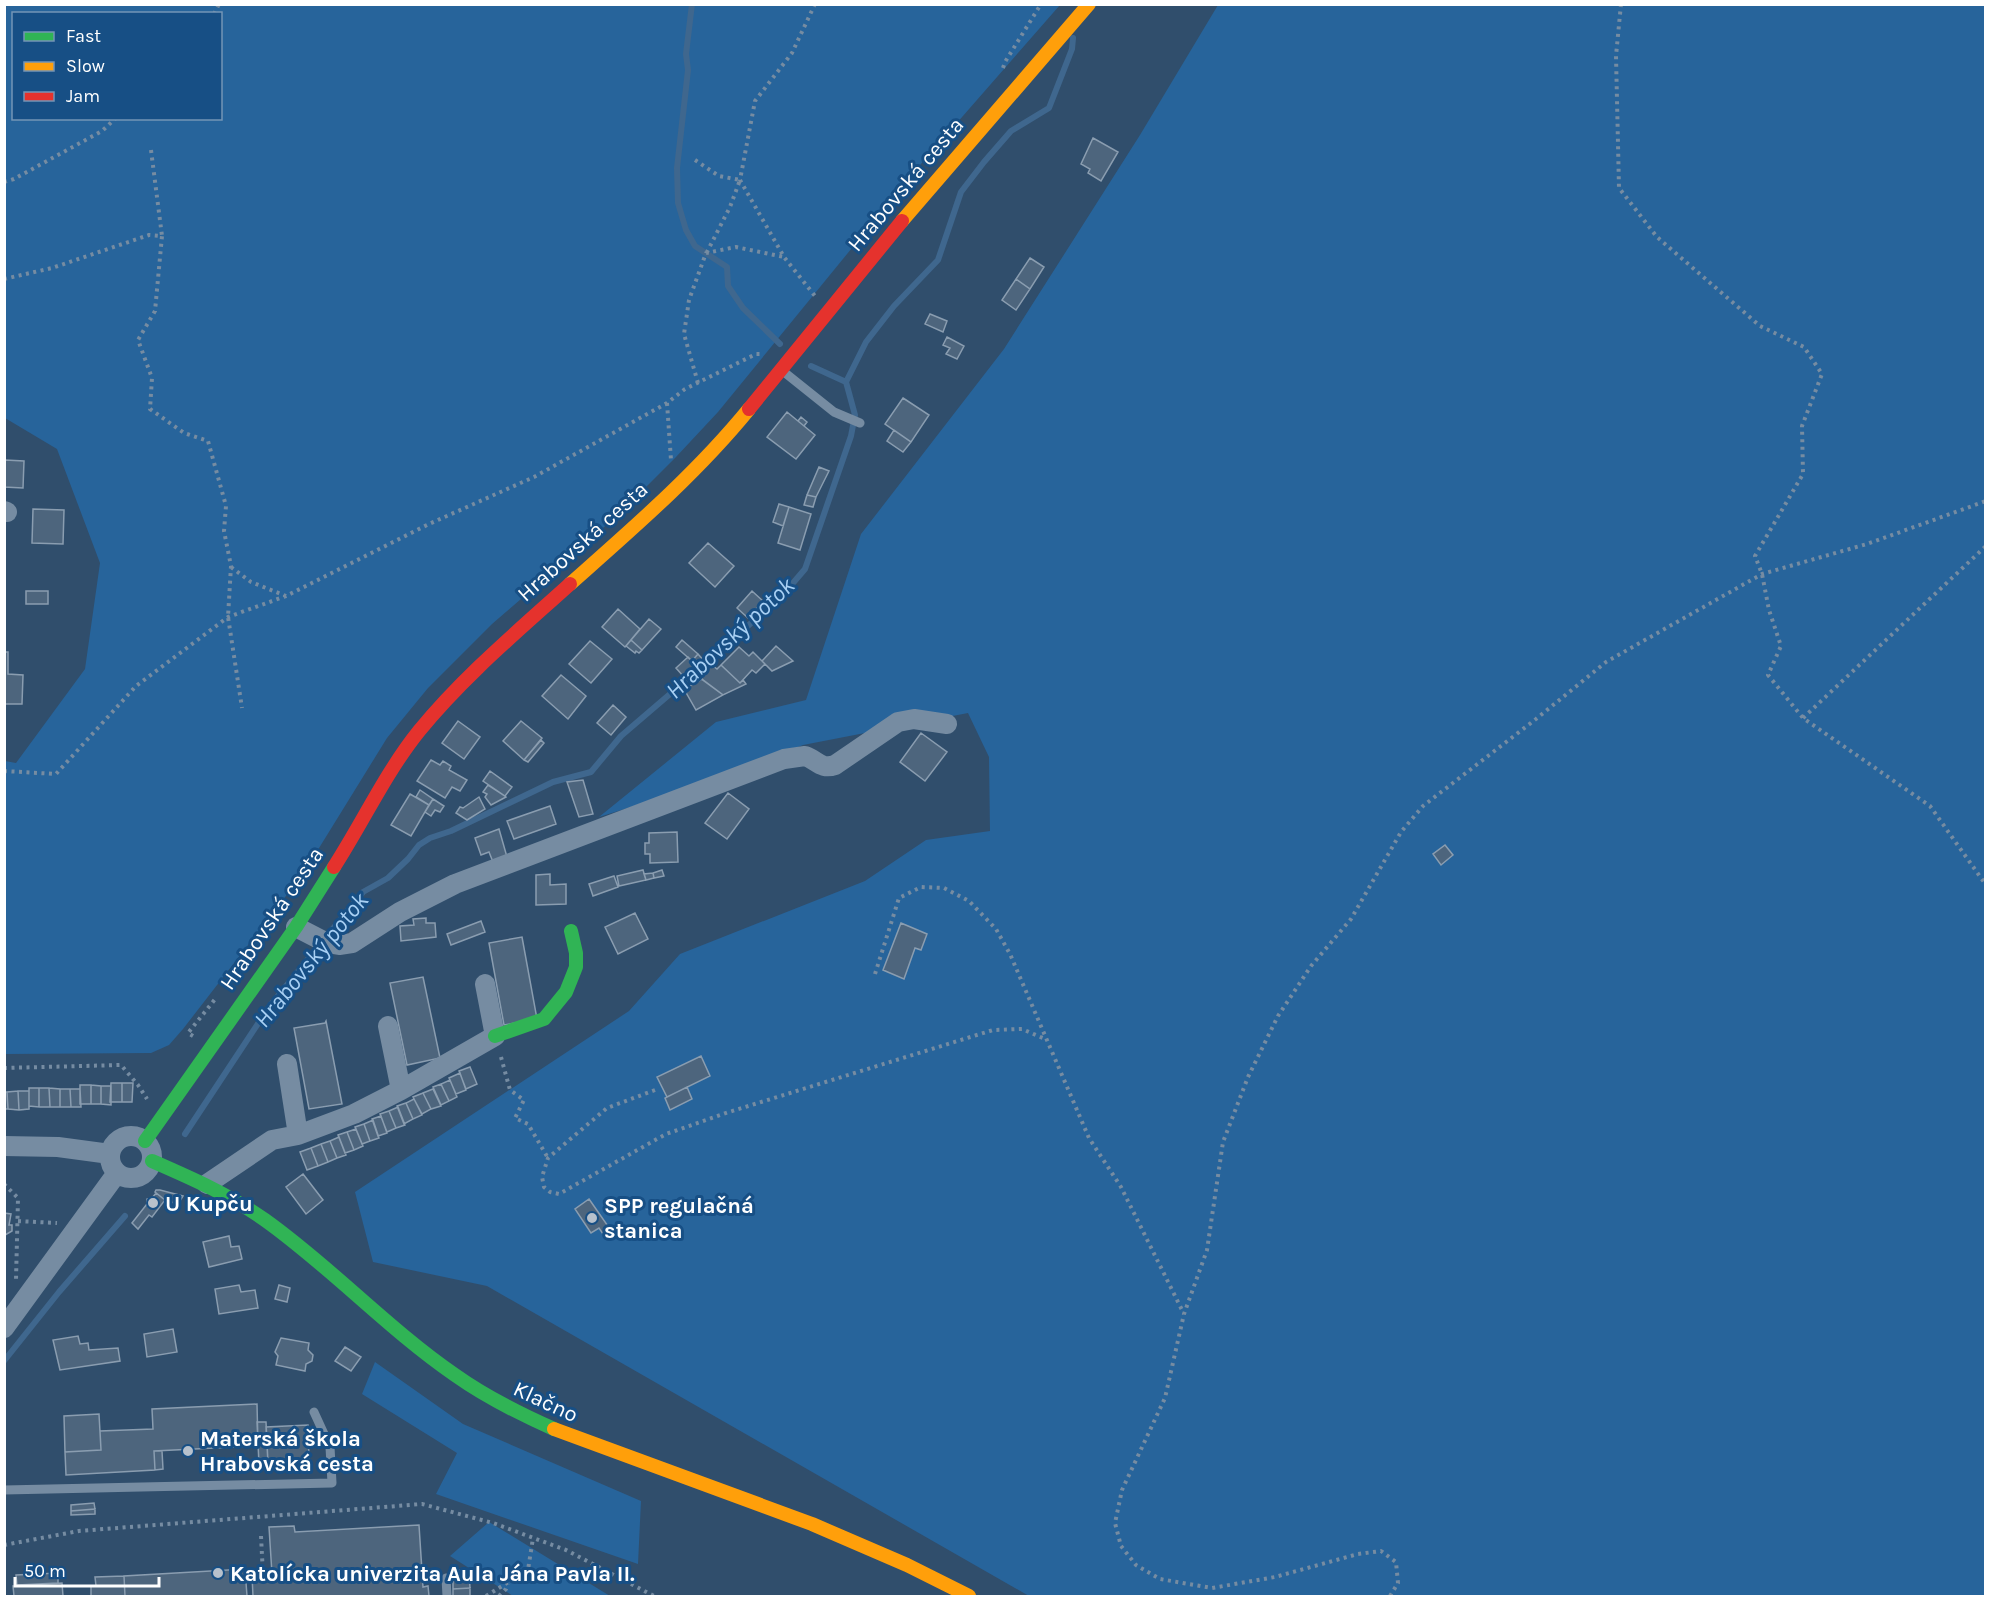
<svg xmlns="http://www.w3.org/2000/svg" width="1990" height="1601" font-family="Karla,sans-serif">
<style>
.green{fill:#27649b;fill-rule:evenodd}
.lines{fill:none;stroke-linecap:round;stroke-linejoin:round}
.stream{stroke:#3f678e;stroke-width:6}
.building{fill:#4d657d;stroke:#8a9db0;stroke-width:1.5}
.path{stroke:#768ca2;stroke-width:4;stroke-dasharray:3 4.5;stroke-linecap:butt}
.lane{stroke:#768ca2;stroke-width:9}
.street{stroke:#768ca2;stroke-width:20}
.fast{stroke:#30b455;stroke-width:14}
.slow{stroke:#ff9f0a;stroke-width:14}
.jam{stroke:#e5322d;stroke-width:14}
.poi-dot{fill:#b7c1cc;stroke:#174f85;stroke-width:2}
.labels{text-anchor:middle;stroke-width:6;stroke-linejoin:round;paint-order:stroke}
.street-label{font-size:22px;fill:#fff;stroke:#174f85}
.poi-label{font-size:22px;font-weight:bold;fill:#fff;stroke:#174f85;text-anchor:start}
.water-label{font-size:24px;font-style:italic;fill:#a8d0f4;stroke:#174f85}
</style>
<rect width="100%" height="100%" fill="#304e6c"/>
<!-- green -->
<path class="green" d="M5,4L1060,5L914,172L718,412L676,457L619,514L492,624L428,688L387,738L303,874L183,1029L169,1045L151,1053L5,1054V761L16,763L85,669L100,563L57,449L5,418ZM14,14H220V118H14Z
M1218,5H1985V1596H1029L487,1286L373,1262L355,1192L629,1011L680,954L865,881L926,840L990,831L989,757L968,713L803,745L714,781L599,817L716,722L806,700L861,534L1004,349L1140,135Z
M375,1362L463,1424L641,1501L638,1564L436,1494L457,1453L362,1394Z
M489,1522L610,1596H513L450,1556Z"/>
<g class="lines">
<!-- stream -->
<path class="stream" d="M692,4L686,54L688,70L677,168L678,203L686,230L695,246L727,267L728,286L743,308L780,344
M811,366L846,382
M185,1134L269,1007L363,892L388,878L408,859L419,845L430,838L451,831L553,782L591,772L621,736L726,646L787,590L805,569L851,436L855,415L846,382L866,342L894,306L938,260L961,192L984,162L1011,131L1049,108L1072,49L1073,38
M4,1361L59,1292L125,1216"/>
</g>
<!-- building -->
<path class="building" d="M1093,138L1118,152L1101,181L1088,173L1090,169L1081,164Z
M1030,258L1044,267L1030,289L1016,279Z
M1016,279L1030,289L1016,310L1002,300Z
M930,314L947,321L943,332L925,324Z
M947,337L964,346L957,359L946,354L950,348L943,345Z
M903,398L929,415L911,442L885,424Z
M787,412L815,435L796,459L767,437Z
M801,417L807,422L804,426L798,421Z
M894,430L911,442L903,452L887,441Z
M5,460L24,461L23,488L4,487Z
M819,467L829,471L816,497L807,495Z
M807,495L816,497L813,507L804,505Z
M779,504L789,507L783,526L773,522Z
M789,507L811,514L800,550L778,543Z
M33,509L64,510L63,544L32,543Z
M708,543L734,566L715,587L689,563Z
M26,591H48V604H26Z
M752,591L763,601L748,618L737,608Z
M618,609L640,629L625,647L602,627Z
M649,619L661,629L642,650L631,640Z
M631,640L642,650L639,653L636,651L635,653L626,646Z
M682,640L698,654L692,661L676,647Z
M590,641L612,659L591,683L569,664Z
M776,646L793,661L772,671L762,661Z
M739,647L749,656L753,652L765,664L756,673L752,670L740,683L721,665Z
M4,652H8V674L23,675L22,704H4Z
M698,654L704,661L684,677L676,668L688,657L692,661Z
M712,665L717,669L721,665L740,683L743,680L746,684L723,695L696,675Z
M561,675L586,696L568,719L542,696Z
M702,679L723,695L696,710L684,689Z
M613,705L626,717L611,735L597,723Z
M458,721L480,737L464,759L442,743Z
M521,721L542,738L524,760L503,741Z
M921,733L947,752L925,781L900,762Z
M541,740L544,743L528,762L524,760Z
M431,760L440,765L443,761L451,766L449,770L467,780L460,791L452,787L445,798L417,781Z
M490,771L512,787L505,796L483,781Z
M583,780L593,814L579,817L567,782Z
M488,785L505,796L506,797L491,805L485,797L487,794L483,792Z
M420,790L433,799L429,805L416,797Z
M728,793L749,809L727,839L705,823Z
M410,794L429,805L411,836L391,825Z
M479,797L485,809L467,820L456,813L460,807L463,808Z
M433,799L444,806L440,812L435,810L431,816L425,812Z
M550,806L556,824L514,839L507,821Z
M499,829L507,857L493,862L489,852L481,855L475,838Z
M677,832L678,862L650,863V854H645V843H649V833Z
M1445,845L1453,855L1441,865L1433,854Z
M643,870L646,880L619,886L617,876Z
M662,870L664,876L654,878L653,873Z
M653,873L654,878L646,880L644,874Z
M550,874V885L566,884V904L536,905V875Z
M614,876L618,887L593,896L589,884Z
M635,913L648,939L618,954L605,927Z
M426,918V923H435L436,937L401,941L400,926L414,925L413,919Z
M481,921L485,932L451,945L447,934Z
M901,923L927,934L921,950L915,948L904,979L883,970Z
M522,937L537,1019L504,1025L489,943Z
M423,977L440,1058L407,1065L390,983Z
M326,1021L342,1104L309,1109L294,1028L325,1023Z
M701,1056L710,1076L667,1097L657,1077Z
M470,1067L477,1084L466,1089L459,1071Z
M460,1073L466,1090L456,1094L449,1078Z
M450,1080L457,1097L449,1101L441,1084Z
M111,1083H122V1102H110Z
M122,1083H133L132,1102H122Z
M441,1084L449,1101L441,1105L433,1087Z
M80,1085H91V1104H80Z
M91,1085L101,1086V1104H91Z
M101,1086H111V1105L101,1104Z
M687,1087L692,1099L670,1110L665,1098Z
M29,1088H39V1107L29,1106Z
M39,1088H49L50,1107H39Z
M49,1088L60,1089V1107H50Z
M60,1089H70L71,1107H60Z
M70,1089H80L81,1107H71Z
M433,1089L441,1106L431,1109L423,1093Z
M18,1091H29V1109L19,1110Z
M18,1091L19,1110L8,1109L7,1092Z
M4,1092H7L8,1109H4Z
M423,1093L431,1109L422,1114L413,1097Z
M414,1099L422,1115L413,1119L406,1103Z
M406,1103L413,1119L404,1124L397,1106Z
M398,1107L405,1125L396,1128L389,1111Z
M389,1111L396,1128L387,1132L380,1114Z
M381,1116L387,1133L378,1136L372,1119Z
M373,1120L379,1138L370,1141L364,1124Z
M364,1124L370,1141L362,1144L355,1127Z
M356,1129L363,1146L354,1150L347,1132Z
M347,1132L354,1150L345,1153L338,1135Z
M339,1137L346,1155L337,1158L330,1141Z
M330,1141L337,1158L328,1162L321,1144Z
M321,1144L328,1162L318,1166L311,1148Z
M311,1148L318,1166L307,1170L300,1152Z
M303,1174L323,1200L306,1214L286,1187Z
M156,1190H160L183,1196L178,1204L165,1200L155,1192Z
M156,1193L165,1200L152,1217L149,1215L138,1229L132,1223L147,1204V1199L152,1198Z
M589,1199L610,1229L603,1234L599,1228L591,1233L575,1209Z
M4,1213L11,1214L9,1225H12V1231L5,1235L4,1277Z
M229,1236L231,1247L239,1246L242,1259L209,1267L203,1242Z
M239,1285L241,1292L255,1290L258,1308L219,1314L215,1289Z
M279,1285L290,1288L287,1302L275,1299Z
M173,1329L177,1352L147,1357L144,1334Z
M78,1336L80,1344L88,1343L89,1350L118,1348L120,1361L60,1370L53,1340Z
M281,1338L309,1343L308,1350L313,1355L312,1361L306,1364L305,1371L276,1365L278,1356L275,1352Z
M345,1347L361,1357L351,1371L335,1361Z
M257,1404L258,1446L154,1451L155,1470L66,1475L65,1452L101,1450L100,1431L153,1429L152,1409Z
M99,1414L101,1450L65,1452L64,1416Z
M257,1422H266L268,1463L259,1464Z
M308,1425L309,1461L268,1463L266,1427Z
M154,1451H162L163,1469L155,1470Z
M94,1503L95,1509L71,1511V1505Z
M95,1509V1514L71,1515V1511Z
M419,1525L423,1587L428,1586L429,1596H253L252,1576L272,1574L269,1527L294,1526L295,1532Z
M245,1569L247,1596H125L124,1576Z
M470,1569V1572L453,1573L452,1571Z
M469,1572L470,1588L453,1589V1573Z
M58,1573V1583L17,1585L16,1575Z
M124,1576L125,1596H91V1586H96L95,1577Z
M62,1583L63,1596H14L13,1586Z
M470,1588V1596H453V1589Z"/>
<g class="lines">
<!-- path -->
<path class="path" d="M815,4L792,53L755,101L740,180L784,257L815,296
M1621,4L1616,56L1619,188L1657,237L1760,326L1804,347L1822,374L1802,426L1803,474L1755,556L1762,574L1769,610L1781,646L1768,675L1803,718L1930,806L1986,885
M214,14L219,4
M1003,68L1005,62L1041,4
M151,150L162,236
M695,160L719,176L740,180L730,207L707,252
M4,182L14,179L102,131L116,118
M4,279L52,268L149,235L162,236L155,311L138,340L152,378L150,409L184,433L208,441L226,506L224,531L231,566L228,617L242,708
M698,383L684,334L689,300L706,253L736,247L784,257
M667,403L671,460
M231,567L251,582L286,596
M1803,718L1986,546
M4,771L56,774L136,686L228,617L286,596L429,524L534,477L667,403L685,389L756,354H764
M875,974L899,898L921,887L944,888L969,901L996,929L1010,954L1089,1138L1121,1187L1184,1314
M193,1036L188,1033L216,998
M501,1057L510,1090L524,1100L515,1118L528,1124L548,1158
M4,1068L121,1065L138,1085L147,1099
M655,1090L607,1108L548,1158L542,1177L544,1187L550,1192L559,1194L666,1134L729,1112L993,1030L1022,1029L1045,1039
M4,1184L18,1198L16,1280
M18,1221L57,1223
M261,1536L263,1575
M4,1545L79,1531L422,1504L493,1523L566,1550L654,1596
M486,1596L528,1570L533,1538
M499,1596L506,1589L508,1584
M1390,1596L1398,1583L1396,1562L1381,1551L1358,1554L1275,1577L1212,1588L1160,1579L1136,1565L1121,1546L1115,1523L1122,1490L1165,1398L1184,1314L1207,1250L1223,1142L1248,1077L1278,1016L1311,966L1351,919L1401,832L1423,806L1536,719L1606,662L1762,574L1867,544L1986,501"/>
<!-- lane -->
<path class="lane" d="M784,372L834,412L860,423
M4,1490L332,1483L330,1447L314,1412
M446,1578L447,1596"/>
<!-- street -->
<path class="street" d="M4,511L7,512
M296,927L327,943L339,945L352,943L400,912L455,884L784,759L805,756C817,760 821,770 835,765L898,722L914,719L947,724
M401,1090L495,1036L485,984
M298,1135L354,1114L401,1090L388,1026
M110 1157a21 21 0 1 1 42 0a21 21 0 1 1-42 0Z
M4,1146L58,1147L110,1154
M207,1184L272,1140L298,1135L287,1064
M4,1328L117,1173"/>
<!-- fast -->
<path class="fast" d="M495,1036L544,1019L566,992L576,967V953L571,931
M145,1141L296,927L334,867
M152,1161C191,1178 230,1195 265,1220C331,1267 387,1328 455,1375C486,1397 520,1414 554,1429"/>
<!-- slow -->
<path class="slow" d="M902,221L1089,4
M570,584C632,529 696,474 749,409
M554,1429L812,1524L907,1565L969,1596"/>
<!-- jam -->
<path class="jam" d="M749,409L902,221
M334,867C363,822 386,772 419,731C463,677 518,631 570,584"/>
</g>
<!-- markers -->
<g class="poi-dot">
<circle cx="153" cy="1203" r="6"/>
<circle cx="592" cy="1218" r="6"/>
<circle cx="188" cy="1451" r="6"/>
<circle cx="218" cy="1573" r="6"/>
</g>
<g class="labels">
<!-- street labels -->
<g class="street-label">
<text transform="translate(905 184) rotate(-50)" y="8">Hrabovská cesta</text>
<text transform="translate(582 541) rotate(-42)" y="8">Hrabovská cesta</text>
<text transform="translate(271 918) rotate(-56)" y="8">Hrabovská cesta</text>
<text transform="translate(546 1401) rotate(25)" y="8">Klačno</text>
</g>
<!-- poi labels -->
<g class="poi-label">
<text x="165" y="1211">U Kupču</text>
<text x="604" y="1213">SPP regulačná<tspan x="604" dy="25">stanica</tspan></text>
<text x="200" y="1446">Materská škola<tspan x="200" dy="25">Hrabovská cesta</tspan></text>
<text x="230" y="1581">Katolícka univerzita Aula Jána Pavla II.</text>
</g>
<!-- water labels -->
<g class="water-label">
<text transform="translate(730 638) rotate(-43)" y="8">Hrabovský potok</text>
<text transform="translate(311 960) rotate(-51)" y="8">Hrabovský potok</text>
</g>
</g>
<!-- border -->
<rect width="1990" height="1601" fill="none" stroke="#ffffff" stroke-width="12"/>
<!-- legend -->
<rect x="12" y="12" width="210" height="108" fill="#174f85" stroke="#7495b6" stroke-width="1.5"/>
<rect x="24" y="32" width="30" height="9" fill="#30b455" stroke="#7495b6" stroke-width="1.5"/>
<text x="66" y="42" font-size="18" fill="#ffffff">Fast</text>
<rect x="24" y="62" width="30" height="9" fill="#ff9f0a" stroke="#7495b6" stroke-width="1.5"/>
<text x="66" y="72" font-size="18" fill="#ffffff">Slow</text>
<rect x="24" y="92" width="30" height="9" fill="#e5322d" stroke="#7495b6" stroke-width="1.5"/>
<text x="66" y="102" font-size="18" fill="#ffffff">Jam</text>
<!-- scale -->
<path d="M15 1577v9h144v-9" fill="none" stroke="#ffffff" stroke-width="3"/>
<text x="24" y="1577" font-size="18" fill="#ffffff" stroke="#174f85" stroke-width="4.5" paint-order="stroke">50 m</text>
</svg>
